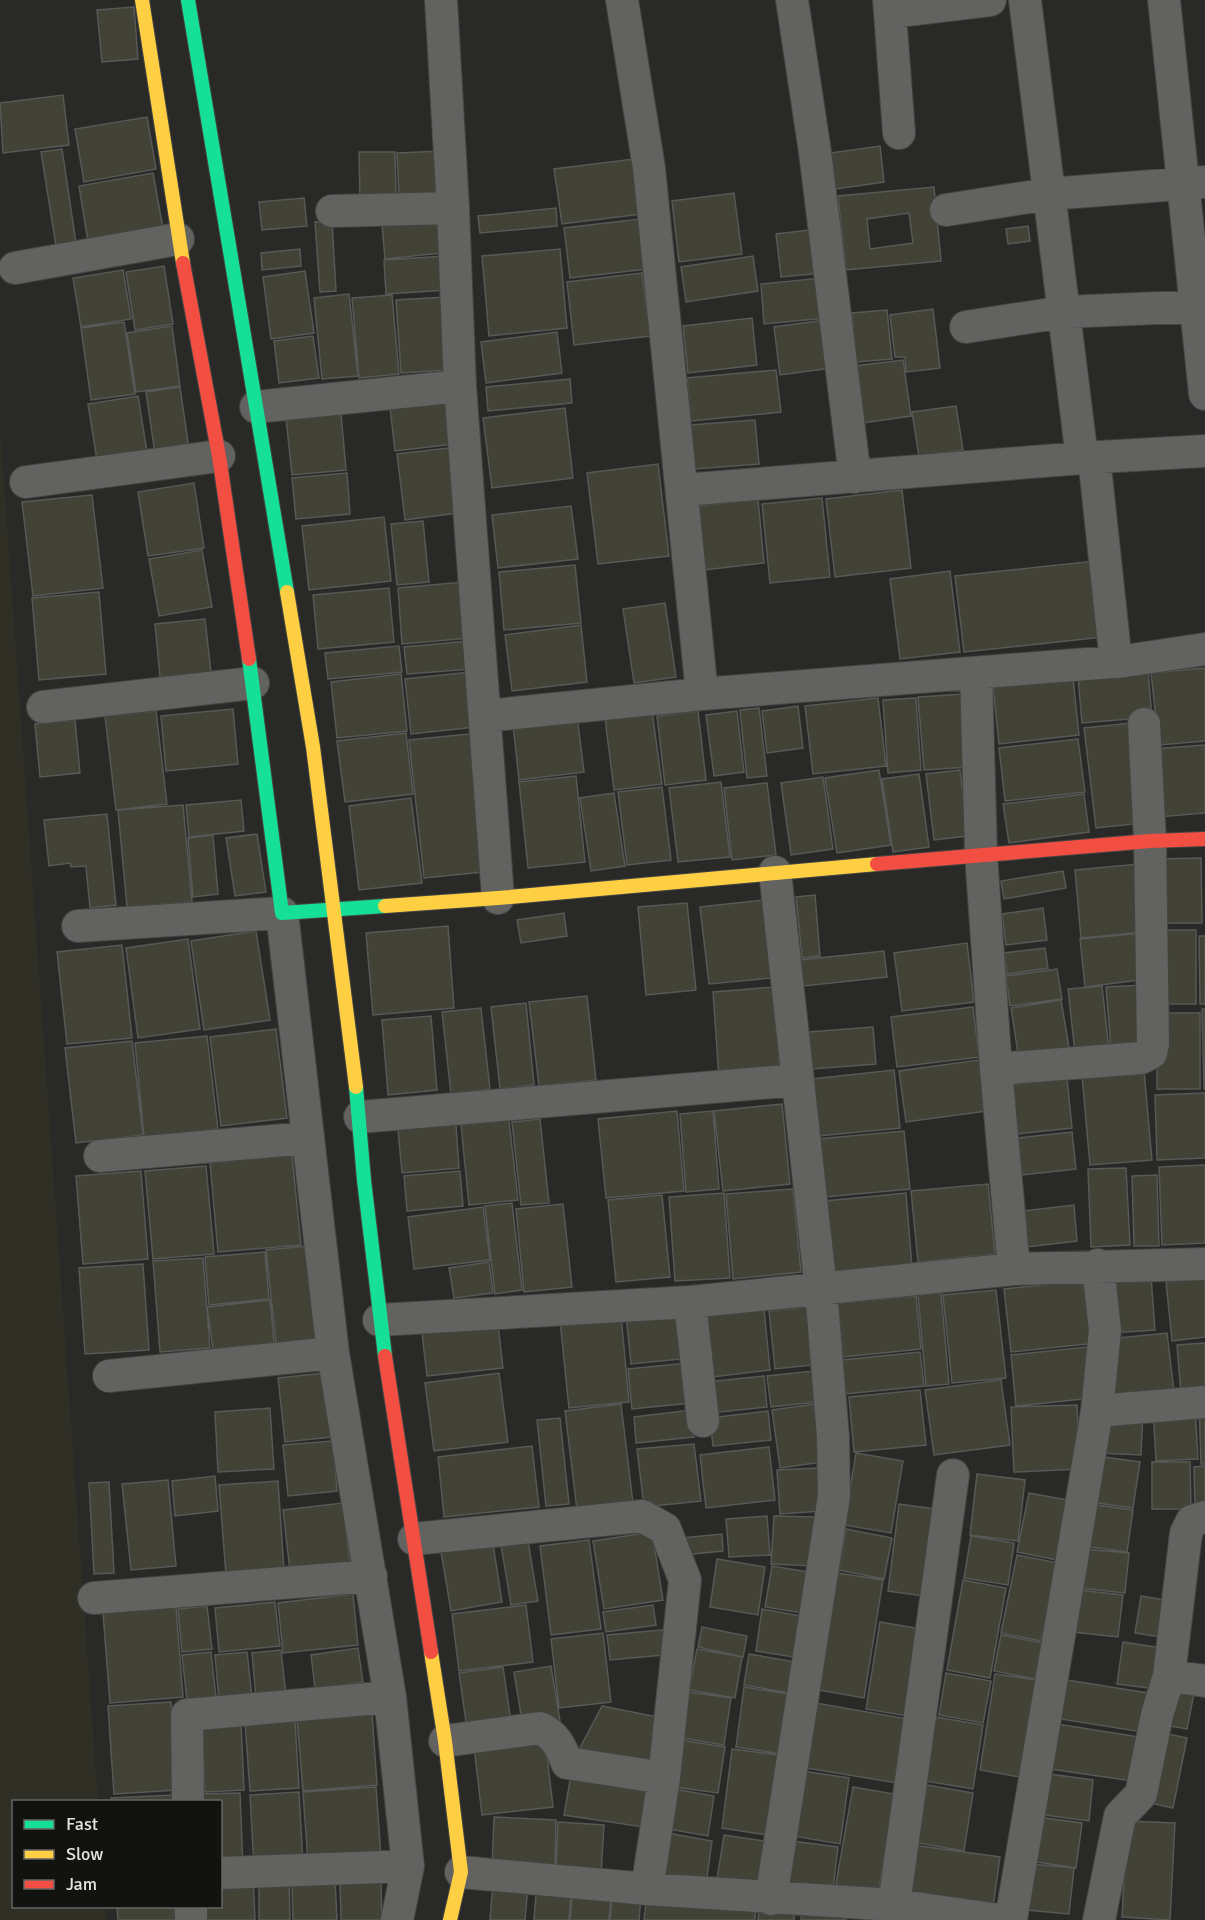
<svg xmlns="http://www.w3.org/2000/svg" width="1205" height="1920" font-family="Signika,sans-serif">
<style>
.built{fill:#2f2f26}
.building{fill:#434237;stroke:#585856;stroke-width:1.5;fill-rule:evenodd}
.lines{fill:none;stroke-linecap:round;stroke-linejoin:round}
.street-casing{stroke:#444442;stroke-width:34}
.fast-casing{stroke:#444442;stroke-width:16}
.slow-casing{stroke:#444442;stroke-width:16}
.jam-casing{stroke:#444442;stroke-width:16}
.street{stroke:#626261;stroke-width:32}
.fast{stroke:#16e098;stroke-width:14}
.slow{stroke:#ffcf43;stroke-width:14}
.jam{stroke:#f24e42;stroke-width:14}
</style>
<rect width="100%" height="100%" fill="#292927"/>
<!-- built -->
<path class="built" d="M0,425L98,1801L14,1802V1906L105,1907L106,1920H0Z"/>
<!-- building -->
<path class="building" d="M134,7L138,59L102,62L97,10Z
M63,95L69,145L3,153L0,103Z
M147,117L156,169L84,182L75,129Z
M880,146L884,182L836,189L831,153Z
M62,149L76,243L56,246L41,152Z
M442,151L445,196L399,197L397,153Z
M359,152H395L396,198H360Z
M634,159L641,214L562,224L554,169Z
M153,173L163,229L88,242L79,186Z
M934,187L941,261L846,270L838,196ZM909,213L913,243L870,249L867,219Z
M734,193L742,254L679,262L672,201Z
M304,198L307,226L262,230L259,202Z
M556,208L557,226L480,233L478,216Z
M437,219L441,253L385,259L382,224Z
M640,219L647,269L570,278L564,228Z
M332,221L336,291L320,292L315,222Z
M1028,226L1030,241L1008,244L1006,229Z
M817,229L822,273L781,277L776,234Z
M300,249L301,266L262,270L261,253Z
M560,249L567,328L489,336L482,256Z
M445,256L447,290L386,294L384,260Z
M753,256L758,291L686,302L681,267Z
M164,266L173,324L135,330L126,272Z
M123,270L131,319L81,327L73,278Z
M305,271L314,333L271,339L263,277Z
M642,273L650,336L574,345L567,282Z
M822,278L825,318L764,324L761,284Z
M349,294L358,376L322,379L314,298Z
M392,295L399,374L359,378L352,298Z
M445,297L450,370L401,373L396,300Z
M933,309L940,368L906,372L905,357H895L890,315Z
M887,310L892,359L856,362L852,313Z
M752,318L757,365L688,373L683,326Z
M825,320L831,368L780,375L774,327Z
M124,322L135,394L91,400L81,328Z
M172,326L180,386L136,392L127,333Z
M557,332L562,373L486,383L481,342Z
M313,336L319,378L279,383L274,341Z
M903,360L911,416L863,423L855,366Z
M776,370L781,412L691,421L687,378Z
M570,379L572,403L488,411L486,387Z
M180,387L189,449L155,454L146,392Z
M138,396L147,452L97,460L88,404Z
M458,399L463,443L395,451L390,408Z
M956,406L963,450L919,457L912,412Z
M565,408L573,478L492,488L483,418Z
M341,413L346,470L292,475L286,418Z
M755,420L759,464L694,469L690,425Z
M457,447L465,512L405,520L397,454Z
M658,464L669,556L598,564L587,473Z
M347,473L350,514L296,519L292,478Z
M194,483L204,548L148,556L138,492Z
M902,490L911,568L835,577L826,499Z
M92,495L103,588L33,596L22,502Z
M822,498L830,577L770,583L762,504Z
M758,499L764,563L704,570L697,506Z
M571,506L578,559L498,568L492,515Z
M384,517L391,581L309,590L302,526Z
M423,521L429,582L397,585L391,524Z
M202,550L212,607L159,616L149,559Z
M1095,561L1103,637L964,652L955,576Z
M575,565L581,623L504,630L499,572Z
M950,571L960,652L900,659L890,579Z
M464,582L469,638L402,644L398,588Z
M389,588L394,642L318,649L313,595Z
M99,592L106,674L39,680L32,598Z
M665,603L676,677L634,683L623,609Z
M205,619L211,672L160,677L155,624Z
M581,625L587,682L512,691L505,635Z
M469,641L471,669L407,674L404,647Z
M399,646L402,672L328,679L325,653Z
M1205,668V741L1159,745L1151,673Z
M1148,671L1152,717L1082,723L1078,677Z
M470,672L475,727L411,734L405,679Z
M401,674L407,731L337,738L331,682Z
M1073,678L1079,735L999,744L993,686Z
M964,694L970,767L924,770L918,697Z
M878,698L886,766L813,774L805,706Z
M916,698L921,770L888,773L883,700Z
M798,706L803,748L767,753L762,711Z
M759,708L767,776L747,778L740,710Z
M233,709L238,764L166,771L161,716Z
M156,711L167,804L116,810L105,716Z
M652,711L662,784L614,790L605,718Z
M698,711L706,780L665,785L657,716Z
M737,711L744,772L714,776L706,715Z
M577,716L584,772L519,780L513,724Z
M75,720L80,773L40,777L35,724Z
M1131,723L1142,823L1096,828L1084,728Z
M406,733L413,794L345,802L337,741Z
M479,733L493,871L424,878L409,740Z
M1078,739L1085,792L1005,801L999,748Z
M1205,745V813L1158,817L1152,749Z
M879,770L891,845L837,853L825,778Z
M960,770L968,836L934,840L926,774Z
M919,774L929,847L893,852L882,779Z
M576,776L585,862L528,868L519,782Z
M823,777L833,849L791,855L781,783Z
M721,782L730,857L678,862L669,788Z
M767,783L776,855L732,860L724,788Z
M662,787L671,860L627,865L618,792Z
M614,793L625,866L591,871L580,798Z
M1084,794L1089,832L1009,843L1003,804Z
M411,798L422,883L359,890L349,806Z
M241,800L244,831L189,837L186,805Z
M183,805L192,902L127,907L118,810Z
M107,814L116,905L90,908L86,866L71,867L70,863L49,866L44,820Z
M257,834L266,892L235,896L226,838Z
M213,835L218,894L193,897L188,838Z
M1201,858L1202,923H1156L1155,859Z
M1139,864L1145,932L1081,938L1075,870Z
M1063,871L1066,888L1004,899L1001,881Z
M815,895L820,956L802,958L796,897Z
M763,900L771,978L709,984L700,907Z
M687,903L696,990L646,995L638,907Z
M1043,908L1047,940L1006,945L1002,914Z
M564,913L567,936L521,943L517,920Z
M448,926L454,1008L373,1015L366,933Z
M1156,930H1196V1004H1156Z
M256,931L270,1020L204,1030L191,941Z
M1142,933L1147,979L1085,987L1080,939Z
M1199,936H1205V1004H1200Z
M188,939L200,1029L138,1038L126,948Z
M967,943L974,1002L902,1011L894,953Z
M122,945L132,1038L67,1044L57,952Z
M1045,948L1048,968L1007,974L1004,953Z
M884,951L887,977L803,986L800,960Z
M1057,969L1062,999L1010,1006L1006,976Z
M1144,985L1148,1046L1111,1049L1106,987Z
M1102,986L1109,1050L1075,1053L1068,989Z
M774,987L780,1073L719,1078L713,992Z
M587,996L596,1080L539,1086L529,1002Z
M1061,1000L1070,1053L1019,1060L1011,1008Z
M526,1003L534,1085L500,1089L491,1007Z
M973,1007L979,1057L897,1067L891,1017Z
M481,1008L490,1089L451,1094L442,1012Z
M1202,1009H1205V1089H1204Z
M1157,1013H1200V1089H1157Z
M431,1016L437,1090L388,1095L382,1020Z
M873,1027L876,1064L812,1069L809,1032Z
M276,1029L287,1118L221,1126L210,1037Z
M207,1036L218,1129L144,1137L135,1043Z
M132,1041L143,1135L76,1143L65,1048Z
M979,1060L986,1111L906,1122L899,1071Z
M894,1070L900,1128L818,1136L812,1079Z
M1144,1071L1152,1160L1090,1165L1082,1076Z
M1067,1078L1072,1128L1015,1134L1010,1085Z
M1205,1093V1158L1157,1160L1155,1095Z
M782,1104L790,1184L723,1191L714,1111Z
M677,1111L684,1191L606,1198L598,1119Z
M713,1111L719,1189L686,1192L680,1114Z
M540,1119L549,1203L521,1205L512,1122Z
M509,1120L518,1200L469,1205L461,1125Z
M456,1125L459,1168L402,1173L398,1129Z
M904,1131L910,1189L824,1197L818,1139Z
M1072,1132L1076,1169L1022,1175L1018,1138Z
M292,1155L301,1245L218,1252L210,1163Z
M1205,1165V1243L1162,1245L1159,1167Z
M206,1166L214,1254L153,1259L145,1171Z
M1126,1168L1130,1245L1091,1247L1088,1169Z
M141,1171L148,1259L83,1264L76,1176Z
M460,1171L463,1206L407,1211L404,1176Z
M1157,1175L1159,1246H1134L1132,1176Z
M988,1184L995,1254L918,1262L911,1191Z
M793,1189L801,1272L733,1279L726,1194Z
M724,1193L730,1278L675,1281L669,1197Z
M906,1193L912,1267L832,1274L825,1201Z
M662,1195L670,1277L616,1282L608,1200Z
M512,1203L522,1290L495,1294L485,1206Z
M563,1204L572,1287L524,1292L516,1209Z
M1074,1205L1077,1241L1027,1247L1023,1211Z
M483,1207L490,1260L414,1269L408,1217Z
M308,1246L318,1339L276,1343L266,1250Z
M265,1252L269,1299L209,1305L205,1257Z
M203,1258L210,1348L160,1352L153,1261Z
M489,1262L493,1293L454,1298L449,1268Z
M143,1264L149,1350L85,1354L79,1268Z
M1151,1277L1155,1330L1112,1333L1108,1280Z
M1205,1278V1337L1172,1341L1166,1282Z
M1090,1280L1096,1343L1011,1352L1004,1289Z
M996,1290L1006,1378L952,1383L943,1295Z
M941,1293L949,1384L926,1386L918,1295Z
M916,1296L921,1349L843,1357L838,1303Z
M270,1300L274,1343L213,1349L207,1307Z
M814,1306L820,1364L775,1369L769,1311Z
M684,1308L690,1358L631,1364L626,1315Z
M764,1309L770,1370L704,1378L697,1317Z
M621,1315L629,1402L569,1408L560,1321Z
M498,1325L503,1368L427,1376L422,1333Z
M1167,1333L1175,1400L1116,1406L1109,1339Z
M1205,1343V1392L1181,1394L1177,1345Z
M1087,1347L1092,1398L1016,1406L1011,1355Z
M920,1352L924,1386L845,1394L842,1360Z
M687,1363L691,1403L632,1409L628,1369Z
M813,1371L816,1402L771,1407L767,1376Z
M324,1373L331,1437L285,1442L278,1378Z
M499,1373L508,1442L434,1451L425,1383Z
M764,1376L767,1407L711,1413L707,1382Z
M1001,1380L1010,1445L934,1455L925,1390Z
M920,1390L926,1445L854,1452L849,1397Z
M1205,1403V1464H1201L1199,1404Z
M621,1404L633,1503L577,1510L565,1411Z
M815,1404L822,1462L780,1468L772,1410Z
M1077,1405L1080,1469L1014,1472L1011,1407Z
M1195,1406L1198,1459L1156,1461L1153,1408Z
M270,1408L274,1469L218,1472L215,1412Z
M691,1410L694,1437L636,1443L634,1417Z
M768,1411L771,1440L713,1446L710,1418Z
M1102,1411L1143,1413L1141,1455L1100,1453Z
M560,1418L569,1504L546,1506L537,1420Z
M333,1441L337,1491L288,1496L283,1445Z
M694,1444L701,1501L644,1507L637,1449Z
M532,1446L539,1507L444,1517L438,1457Z
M769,1447L775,1500L706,1508L700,1455Z
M856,1453L903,1461L891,1533L844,1525Z
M1097,1456L1140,1462L1133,1508L1090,1502Z
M1152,1462H1190L1191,1509H1152Z
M1205,1466V1508H1195L1194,1467Z
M818,1468L821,1511L780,1514L777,1470Z
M977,1474L1025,1480L1018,1541L970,1535Z
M215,1476L218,1511L175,1516L172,1481Z
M168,1480L176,1566L131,1570L122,1484Z
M278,1481L284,1570L226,1575L219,1485Z
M109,1482L114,1573L94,1574L89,1483Z
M1029,1493L1068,1500L1057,1560L1017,1552Z
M343,1503L350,1564L290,1571L283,1510Z
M899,1504L943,1510L931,1597L888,1591Z
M1089,1504L1133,1510L1127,1552L1083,1546Z
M767,1516L770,1555L729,1557L726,1519Z
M774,1516L816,1517L814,1566L771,1564Z
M846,1529L892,1538L884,1579L839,1570Z
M652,1532L663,1600L604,1609L593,1541Z
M722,1534L723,1551L683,1555L682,1538Z
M971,1536L1014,1543L1008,1585L964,1578Z
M589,1540L601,1629L551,1635L540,1546Z
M528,1541L538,1601L511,1605L501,1545Z
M493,1544L502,1602L451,1611L441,1552Z
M1083,1549L1129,1553L1125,1593L1079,1588Z
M1017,1555L1058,1563L1041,1641L1001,1633Z
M717,1559L765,1567L758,1615L710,1607Z
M772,1566L809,1572L802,1613L765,1607Z
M838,1573L883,1580L864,1698L818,1690Z
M963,1580L1006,1588L990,1678L947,1670Z
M1078,1590L1123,1595L1118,1637L1073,1632Z
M353,1594L358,1645L283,1653L278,1603Z
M1141,1596L1171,1601L1166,1638L1135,1633Z
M275,1602L280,1646L219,1652L215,1608Z
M526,1605L533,1662L459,1671L452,1614Z
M653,1605L656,1625L606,1632L603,1612Z
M207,1606L212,1649L182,1652L178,1609Z
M176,1607L183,1697L110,1703L103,1613Z
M762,1609L801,1616L794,1657L756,1651Z
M880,1622L922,1629L907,1716L866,1709Z
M702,1627L747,1636L743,1657L698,1647Z
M672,1629L674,1654L610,1660L607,1635Z
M603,1633L611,1702L559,1708L551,1639Z
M1001,1635L1042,1643L1035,1679L994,1671Z
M1123,1642L1162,1648L1156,1689L1117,1684Z
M358,1648L363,1682L315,1689L311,1655Z
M697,1649L742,1657L735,1698L689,1690Z
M281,1650L286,1695L256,1698L252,1653Z
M211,1652L217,1706L188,1710L182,1655Z
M247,1652L252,1698L219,1701L215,1655Z
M749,1654L795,1662L789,1693L744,1685Z
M551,1666L560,1721L523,1727L514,1672Z
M503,1667L512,1729L468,1736L459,1673Z
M946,1673L991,1681L983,1723L939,1715Z
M995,1674L1036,1680L1020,1777L980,1770Z
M1067,1680L1154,1694L1149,1733L1060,1719Z
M1170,1684L1195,1688L1187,1729L1163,1725Z
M744,1687L788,1694L781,1754L736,1747Z
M688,1692L731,1698L724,1745L681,1738Z
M171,1702L178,1790L114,1794L108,1706Z
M816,1703L907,1719L897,1783L806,1768Z
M602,1706L668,1719L657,1772L574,1759Z
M372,1713L377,1785L303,1791L297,1719Z
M936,1717L983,1725L973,1789L925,1781Z
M295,1720L299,1788L250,1791L245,1722Z
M241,1722L244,1790L205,1792L202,1723Z
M1057,1724L1146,1738L1139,1782L1051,1769Z
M1160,1732L1187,1738L1173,1808L1146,1802Z
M545,1739L553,1807L482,1815L474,1747Z
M680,1740L725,1747L718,1793L674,1787Z
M732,1749L779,1755L768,1835L722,1828Z
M572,1769L657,1783L650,1828L564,1815Z
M802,1771L849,1778L840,1844L793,1836Z
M1042,1773L1093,1780L1089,1821L1037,1814Z
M927,1785L973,1793L964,1851L918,1843Z
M376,1787L381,1857L308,1862L303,1792Z
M853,1787L894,1794L878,1896L835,1889Z
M674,1789L714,1796L708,1836L668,1829Z
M299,1792L303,1864L254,1867L250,1795Z
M240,1793L243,1869H220V1802H199V1794Z
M173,1795V1802H112L111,1798Z
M494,1817L556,1820L555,1869L492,1866Z
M1037,1817L1082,1823L1076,1868L1031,1861Z
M1127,1821L1175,1823L1170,1920L1122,1917Z
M558,1822L604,1825L601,1874L556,1872Z
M668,1833L712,1841L706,1884L662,1877Z
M724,1835L764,1841L757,1885L717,1879Z
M792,1841L838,1847L833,1888L787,1882Z
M913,1845L1000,1857L993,1907L907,1895Z
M1031,1864L1074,1868L1069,1914L1026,1910Z
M253,1876L255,1920H201L200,1906H220V1877Z
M259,1878H289L290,1920H259Z
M335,1881L337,1920H293L292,1882Z
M381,1881L382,1920H341L340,1882Z
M493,1882L528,1885L525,1920H490Z
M537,1882L572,1885L569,1920H534Z
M573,1885L612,1888L609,1920H570Z
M647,1894L756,1905L755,1920H644Z
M612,1895L641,1897L639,1920H610Z
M760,1903L795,1907L794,1920H758Z
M117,1906H174L175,1920H118Z
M802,1907L847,1910L846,1920H801Z"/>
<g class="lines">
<defs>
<path id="street" d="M441,0L453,208L460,386L498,898
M622,0L649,168L702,694
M792,0L815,152L855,477
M889,0L899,133
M1025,0L1082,458
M1164,0L1205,394
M890,12L990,0
M946,210L1049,194L1205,182
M332,211L453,208
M15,268L178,239
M966,327L1064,312L1205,306
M256,407L460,386
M1094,457L1116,662
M26,482L219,456
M682,490L1082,458L1205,451
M976,673L981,854L996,1069L1014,1269
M43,707L253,683
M485,716L702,694L1125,661L1205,649
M78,926L282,913L333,1353L390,1697L408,1866L397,1920
M996,1069L1141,1058L1151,1053L1153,1044L1150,841L1144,724
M360,1117L797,1080
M100,1156L307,1138
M690,1302L703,1421
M379,1320L690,1302L1014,1269L1205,1264
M109,1376L333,1353
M1097,1411L1205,1402
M414,1539L642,1516L665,1529L685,1580L664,1778L647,1889
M94,1598L371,1576
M1169,1676L1205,1681
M445,1741L540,1728C555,1735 561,1747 567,1763L664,1778
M188,1802L187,1715L390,1697
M461,1872L647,1889L894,1905L1000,1920
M220,1873L408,1866
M771,1899L834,1496L833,1437L821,1290L775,872
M894,1905L953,1475
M191,1906V1920
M1011,1920L1097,1411L1105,1330L1098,1265
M1099,1920L1120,1816L1141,1794L1157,1715L1169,1676L1186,1533L1192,1521L1205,1517"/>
<path id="fast" d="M188,0L287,592
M249,659L282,913L385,906
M356,1087L364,1180L385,1356"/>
<path id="slow" d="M142,0L183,263
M287,592L313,747L356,1087
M385,906L498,898L877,864
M431,1652L445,1741L461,1872L450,1920"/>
<path id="jam" d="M183,263L219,456L249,659
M877,864L1150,841L1205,839
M385,1356L431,1652"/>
</defs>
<!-- street casing -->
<use href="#street" class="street-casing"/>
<!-- fast casing -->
<use href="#fast" class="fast-casing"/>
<!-- slow casing -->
<use href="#slow" class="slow-casing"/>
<!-- jam casing -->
<use href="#jam" class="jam-casing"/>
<!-- street -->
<use href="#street" class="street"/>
<!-- fast -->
<use href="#fast" class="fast"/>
<!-- slow -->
<use href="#slow" class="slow"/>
<!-- jam -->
<use href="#jam" class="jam"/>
</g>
<!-- legend -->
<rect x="12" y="1800" width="210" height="108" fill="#121210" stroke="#666664" stroke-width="1.5"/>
<rect x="24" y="1820" width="30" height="9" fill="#16e098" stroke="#666664" stroke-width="1.5"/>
<text x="66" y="1830" font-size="18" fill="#e4e4e2">Fast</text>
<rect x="24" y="1850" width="30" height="9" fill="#ffcf43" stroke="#666664" stroke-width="1.5"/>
<text x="66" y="1860" font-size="18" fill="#e4e4e2">Slow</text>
<rect x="24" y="1880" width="30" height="9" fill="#f24e42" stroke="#666664" stroke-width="1.5"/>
<text x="66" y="1890" font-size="18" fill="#e4e4e2">Jam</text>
</svg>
